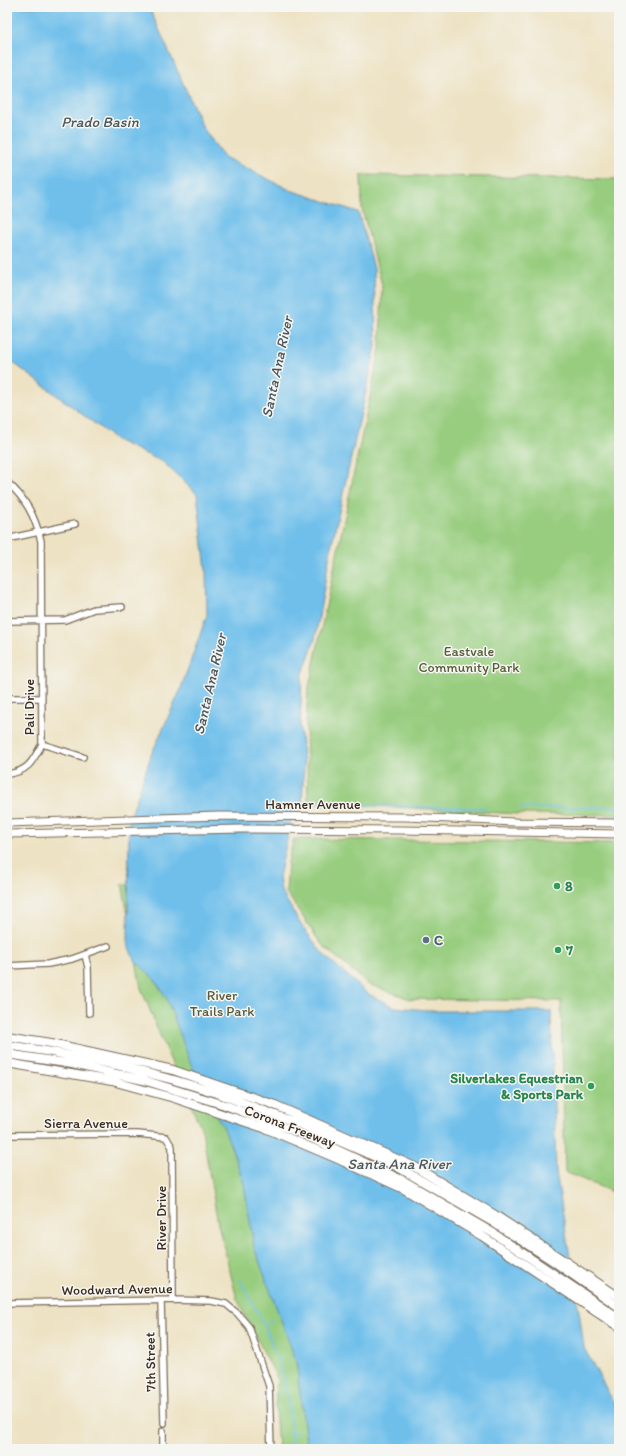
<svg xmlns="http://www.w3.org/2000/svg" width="626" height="1456" font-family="Itim,sans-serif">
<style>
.green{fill:#98cd7f;stroke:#6a7c4e}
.water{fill:#70bfeb;stroke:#567484}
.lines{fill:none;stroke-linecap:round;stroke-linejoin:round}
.stream{stroke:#70bfeb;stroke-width:1.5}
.minor-casing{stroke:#796a58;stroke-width:8}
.major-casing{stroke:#796a58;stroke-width:9}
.highway-casing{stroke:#796a58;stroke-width:10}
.minor{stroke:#fff;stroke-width:5.5}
.major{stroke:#fff;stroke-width:7}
.highway{stroke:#fff;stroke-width:8}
.leisure-dot{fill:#2e9e5b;stroke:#f6f6f2;stroke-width:1.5}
.service-dot{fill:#5c6f8a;stroke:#f6f6f2;stroke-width:1.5}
.labels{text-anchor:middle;stroke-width:3;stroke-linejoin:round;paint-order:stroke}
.park-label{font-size:14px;fill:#575b3b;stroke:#f6f6f2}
.street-label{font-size:14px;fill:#3b2a1e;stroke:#f6f6f2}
.leisure-label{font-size:14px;font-weight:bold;fill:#27864d;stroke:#f6f6f2;text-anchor:start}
.service-label{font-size:14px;font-weight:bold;fill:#4e5e75;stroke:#f6f6f2;text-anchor:start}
.water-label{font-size:15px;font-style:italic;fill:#4b575c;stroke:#f6f6f2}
</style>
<rect width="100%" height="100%" fill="#f6f6f2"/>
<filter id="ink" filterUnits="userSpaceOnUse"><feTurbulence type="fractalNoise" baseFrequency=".025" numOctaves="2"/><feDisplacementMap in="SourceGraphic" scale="8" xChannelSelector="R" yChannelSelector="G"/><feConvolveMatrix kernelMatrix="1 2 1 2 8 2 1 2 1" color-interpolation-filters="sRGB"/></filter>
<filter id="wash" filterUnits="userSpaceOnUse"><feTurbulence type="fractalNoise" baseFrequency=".012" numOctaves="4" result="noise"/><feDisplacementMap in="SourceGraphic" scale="16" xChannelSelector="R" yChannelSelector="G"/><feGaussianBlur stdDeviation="0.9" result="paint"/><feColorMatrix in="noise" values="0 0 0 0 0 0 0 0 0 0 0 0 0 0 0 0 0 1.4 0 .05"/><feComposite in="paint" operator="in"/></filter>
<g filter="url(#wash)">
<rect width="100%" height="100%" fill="#ede2c3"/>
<!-- green -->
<path class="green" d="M361,175L619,179V815L517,814L308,802L306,724L308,692L380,349L382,285L362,209Z
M294,839L405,840L619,843V1196L615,1193L565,1172L561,1001L410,999L368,984L322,945L286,892L288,862Z
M122,883L277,951L331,1449H278L275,1405L277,1378L237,1299L218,1224L202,1130L166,1050L141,988Z"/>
<!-- water -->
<path class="water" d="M7,7H149L203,128L224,157L290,190L358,212L374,268L376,346L331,547L315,639L302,676L300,725L304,766L302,804L291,821L279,877L281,891L301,925L323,954L368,994L394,1007L437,1011H551L556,1172L580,1318L584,1348L614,1403L619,1409V1449H307L296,1361L254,1247L244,1184L233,1152L223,1126L202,1094L167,999L155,980L133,958L128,944L129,822L151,755L180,691L207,615L206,570L197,494L163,462L118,441L7,358Z"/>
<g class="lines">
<!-- stream -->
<path class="stream" d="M302,804L486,808
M520,808L619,807
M240,1280L264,1324L272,1320
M264,1324L279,1361L288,1398L291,1433
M290,1449L291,1433H297"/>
</g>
</g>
<g filter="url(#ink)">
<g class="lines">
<defs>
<path id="minor" d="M7,482C26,499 35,516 41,541L42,744C33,761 28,772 7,774
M7,539L75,524
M7,621L65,620L94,609L122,607
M7,698H41
M42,744L83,757
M85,955L88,967L89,1013
M7,966L48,964L72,959L108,946
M7,1135L138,1134L166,1137L172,1147L173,1300
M161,1301L164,1423
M7,1303L173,1300L211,1301L226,1304L238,1314L249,1327L269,1386L271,1449
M163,1449V1431"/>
<path id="major" d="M7,823L219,816L406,817L515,822L619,823
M7,834L242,829L401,830L619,834"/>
<path id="highway" d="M7,1036L51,1043L173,1070L275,1105L415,1167L495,1215L619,1297
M7,1045L52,1052L116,1065L174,1080L217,1093L307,1127L396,1166L491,1221L553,1261L619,1307
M7,1054L72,1064L143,1080L225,1105L307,1136L404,1181L493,1233L619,1318
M7,1063L112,1081L174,1098L267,1129L338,1159L404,1189L482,1236L619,1327"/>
</defs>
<!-- minor casing -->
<use href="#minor" class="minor-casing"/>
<!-- major casing -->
<use href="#major" class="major-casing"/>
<!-- highway casing -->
<use href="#highway" class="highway-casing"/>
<!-- minor -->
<use href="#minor" class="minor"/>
<!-- major -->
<use href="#major" class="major"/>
<!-- highway -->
<use href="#highway" class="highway"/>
</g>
</g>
<!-- markers -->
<g class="leisure-dot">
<circle cx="557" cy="886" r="4"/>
<circle cx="558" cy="950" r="4"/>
<circle cx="591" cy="1086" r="4"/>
</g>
<circle class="service-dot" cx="426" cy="940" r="4"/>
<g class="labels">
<!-- park labels -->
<g class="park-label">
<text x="469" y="656">Eastvale<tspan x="469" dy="16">Community Park</tspan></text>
<text x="222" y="1000">River<tspan x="222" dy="16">Trails Park</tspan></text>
</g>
<!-- street labels -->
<g class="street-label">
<text transform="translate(29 707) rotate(-90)" y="5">Pali Drive</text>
<text x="313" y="809">Hamner Avenue</text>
<text x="86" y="1128">Sierra Avenue</text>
<text transform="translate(290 1126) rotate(21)" y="5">Corona Freeway</text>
<text transform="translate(161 1218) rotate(-90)" y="5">River Drive</text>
<text transform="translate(117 1289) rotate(-1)" y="5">Woodward Avenue</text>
<text transform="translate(150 1362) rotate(-91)" y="5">7th Street</text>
</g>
<!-- leisure labels -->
<g class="leisure-label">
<text x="565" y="891">8</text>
<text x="566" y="955">7</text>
<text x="583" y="1083" text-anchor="end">Silverlakes Equestrian<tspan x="583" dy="16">&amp; Sports Park</tspan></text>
</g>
<!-- service labels -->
<g class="service-label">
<text x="434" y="945">C</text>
</g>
<!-- water labels -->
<g class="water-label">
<text x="100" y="127">Prado Basin</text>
<text transform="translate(277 367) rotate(-78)" y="5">Santa Ana River</text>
<text transform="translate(210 684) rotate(-77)" y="5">Santa Ana River</text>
<text x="399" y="1169">Santa Ana River</text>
</g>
</g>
<!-- margin -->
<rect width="626" height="1456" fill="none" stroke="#f6f6f2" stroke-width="24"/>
</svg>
